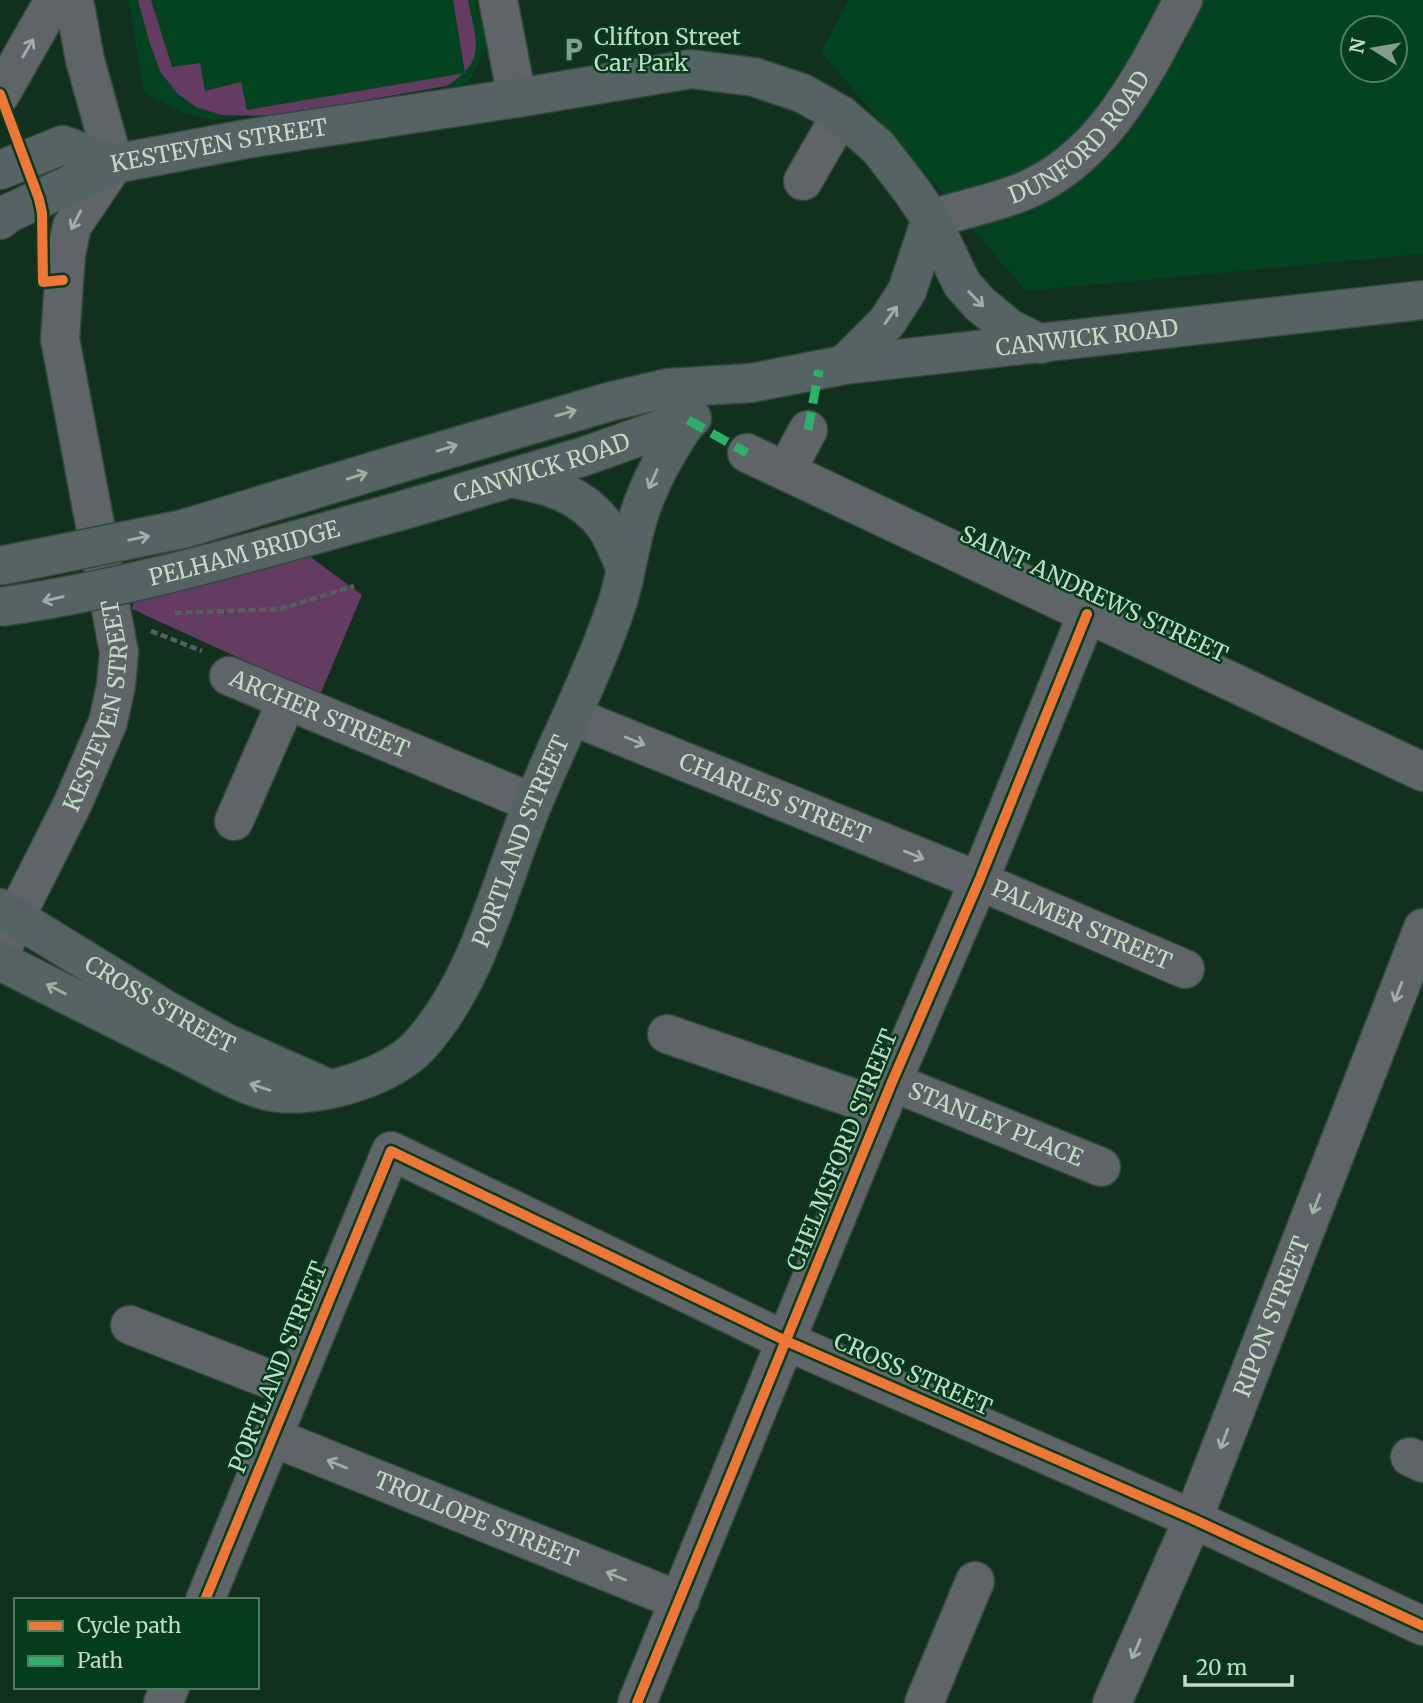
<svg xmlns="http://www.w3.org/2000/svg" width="1423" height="1703" font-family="Merriweather,serif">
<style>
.built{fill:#044320;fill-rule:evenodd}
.green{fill:#643b61}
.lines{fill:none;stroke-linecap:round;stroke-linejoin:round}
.minor-casing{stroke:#30493a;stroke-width:41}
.major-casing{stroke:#30493a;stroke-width:41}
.path{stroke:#56615f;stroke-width:4.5;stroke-dasharray:7 3.5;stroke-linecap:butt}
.minor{stroke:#5e6468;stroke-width:38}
.major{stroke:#566364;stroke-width:38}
.major-bridge-casing{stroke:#30493a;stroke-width:41;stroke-linecap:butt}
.major-bridge{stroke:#566364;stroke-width:38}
.quiet{stroke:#2db169;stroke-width:9;stroke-dasharray:18 9;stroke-linecap:butt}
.cycleway-casing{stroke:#043d1c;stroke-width:15}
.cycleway{stroke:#f07635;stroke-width:10}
.oneway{stroke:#9eb1a5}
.oneway2{stroke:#9cb1a4}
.labels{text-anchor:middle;stroke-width:5;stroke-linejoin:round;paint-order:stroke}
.poi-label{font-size:23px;fill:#c1dbc6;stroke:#043d1c;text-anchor:start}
.street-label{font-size:23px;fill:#c1dbc6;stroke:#043d1c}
</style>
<rect width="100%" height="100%" fill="#11301e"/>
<!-- built -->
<path class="built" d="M129,0H475L487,46L468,84L214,120L184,113L144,93Z
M849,0H1423V254L1026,291L821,52ZM1353,28H1395V70H1353Z"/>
<!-- green -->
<path class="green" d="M138,0H151L172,67L200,63L205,91L241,82L247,110L465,73L453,0H468C476,41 488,61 446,86L275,116L222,115L196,107L178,94L161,73L149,41Z
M301,550L362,595L320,695L132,609L139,586Z"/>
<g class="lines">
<defs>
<g id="minor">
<path d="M498,0L517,98"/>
<path d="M0,95L54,0"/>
<path d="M803,181L841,115"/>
<path id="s1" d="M931,219C960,210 991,204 1019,193C1103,161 1144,74 1183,0"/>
<path d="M747,453L1423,772"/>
<path d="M786,471L808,430"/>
<path id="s2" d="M229,676L533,803"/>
<path id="s3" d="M572,716L979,881L1185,969"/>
<path d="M234,821L287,700"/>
<path id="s4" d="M0,955L16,916L73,803L108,722L116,685L119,652L60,339L66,254L72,226L114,164L85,60L74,0"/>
<path d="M667,1034L882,1108"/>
<path id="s5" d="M892,1082L1101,1167"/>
<path d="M130,1325L292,1388"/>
<path id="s6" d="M272,1437L680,1601"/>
<path d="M1410,1457L1423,1463"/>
<path d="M205,1600L391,1151L786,1341L1193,1519L1423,1626"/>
<path d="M163,1703L170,1687"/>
<path d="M637,1703L892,1082L979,881L1087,614"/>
<path d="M924,1703L975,1581"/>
<path id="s7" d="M1112,1703L1193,1519L1423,928"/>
</g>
<g id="major">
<path d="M0,170L63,145L114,164"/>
<path id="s8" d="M0,220L7,214L114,164L246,139L517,98L691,69L754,77L802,93L841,115L878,147L912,191L931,219L962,284L980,304L1009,328L1041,344"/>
<path d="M844,365L887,322L907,291L931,219"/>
<path id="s9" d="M394,465L612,401L668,388L751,383L844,365L1423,300"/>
<path d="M515,479C551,485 584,496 606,527C614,539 619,554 625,567"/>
<path id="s10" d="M404,510L585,456L692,418"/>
<path id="s11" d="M0,908L166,1010L226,1043L325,1087"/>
<path id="s12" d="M0,961C60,991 120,1022 180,1051C207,1064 235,1082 264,1090C306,1103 389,1079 419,1046C478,982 500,883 533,803C561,736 595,670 618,601C627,572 630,541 640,512C651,478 668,449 688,420"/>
</g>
</defs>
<!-- minor casing -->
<use href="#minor" class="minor-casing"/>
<!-- major casing -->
<use href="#major" class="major-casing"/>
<!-- path -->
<path class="path" d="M175,613L280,609L354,586
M151,631L202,651"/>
<!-- minor -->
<use href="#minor" class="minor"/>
<!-- major -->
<use href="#major" class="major"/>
<defs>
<g id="major-bridge">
<path d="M0,566L183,529L394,465"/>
<path id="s13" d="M0,607C136,588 272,546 404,510"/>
</g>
</defs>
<!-- major-bridge casing -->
<use href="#major-bridge" class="major-bridge-casing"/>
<!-- major-bridge -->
<use href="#major-bridge" class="major-bridge"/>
<!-- quiet -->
<path class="quiet" d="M688,420L747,453
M808,430L819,370"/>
<defs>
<path id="cycleway" d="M0,94L39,199L42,213L43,282L63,280
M205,1600L391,1151L786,1341L1193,1519L1423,1626
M637,1703L892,1082L979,881L1087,614"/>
</defs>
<!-- cycleway casing -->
<use href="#cycleway" class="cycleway-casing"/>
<!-- cycleway -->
<use href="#cycleway" class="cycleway"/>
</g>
<!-- one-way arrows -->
<defs><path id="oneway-shaft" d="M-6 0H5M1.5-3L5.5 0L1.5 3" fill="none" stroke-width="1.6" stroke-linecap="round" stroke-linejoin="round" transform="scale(1.75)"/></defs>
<g class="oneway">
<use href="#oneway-shaft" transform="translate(28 48) rotate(-60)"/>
<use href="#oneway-shaft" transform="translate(76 220) rotate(117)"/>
<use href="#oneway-shaft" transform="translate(635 741) rotate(22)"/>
<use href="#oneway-shaft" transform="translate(914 855) rotate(22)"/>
<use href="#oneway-shaft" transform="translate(1398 992) rotate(111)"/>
<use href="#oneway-shaft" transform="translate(1316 1204) rotate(111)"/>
<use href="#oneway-shaft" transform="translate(1224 1439) rotate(111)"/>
<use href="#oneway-shaft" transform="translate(337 1464) rotate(-158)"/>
<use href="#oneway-shaft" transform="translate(616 1576) rotate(-158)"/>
<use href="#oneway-shaft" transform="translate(1136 1649) rotate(114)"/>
</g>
<g class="oneway2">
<use href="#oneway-shaft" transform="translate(976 299) rotate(46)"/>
<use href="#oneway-shaft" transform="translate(891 315) rotate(-55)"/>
<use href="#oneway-shaft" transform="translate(566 413) rotate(-16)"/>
<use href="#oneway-shaft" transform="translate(447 448) rotate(-17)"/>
<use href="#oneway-shaft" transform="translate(357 476) rotate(-17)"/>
<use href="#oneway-shaft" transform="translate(653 479) rotate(114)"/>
<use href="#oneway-shaft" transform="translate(139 538) rotate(-12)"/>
<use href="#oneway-shaft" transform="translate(53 599) rotate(167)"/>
<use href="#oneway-shaft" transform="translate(56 989) rotate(-153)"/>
<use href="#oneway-shaft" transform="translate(260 1087) rotate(-161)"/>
</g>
<!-- icons -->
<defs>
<symbol id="parking-bare" viewBox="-9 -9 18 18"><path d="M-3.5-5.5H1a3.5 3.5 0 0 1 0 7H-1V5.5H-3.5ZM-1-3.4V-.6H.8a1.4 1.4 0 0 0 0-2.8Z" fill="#839f8b" stroke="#043d1c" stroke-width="2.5" paint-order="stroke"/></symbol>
</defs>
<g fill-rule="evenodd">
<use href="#parking-bare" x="556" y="32" width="35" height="35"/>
</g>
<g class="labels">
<!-- poi labels -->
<g class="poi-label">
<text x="594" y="45">Clifton Street<tspan x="594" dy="26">Car Park</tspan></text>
</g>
<!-- street labels -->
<g class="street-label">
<text dy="8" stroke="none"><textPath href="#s1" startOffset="175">DUNFORD ROAD</textPath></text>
<text dy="8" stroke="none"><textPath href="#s8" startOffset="234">KESTEVEN STREET</textPath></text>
<text dy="8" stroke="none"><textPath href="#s9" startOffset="707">CANWICK ROAD</textPath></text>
<text dy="8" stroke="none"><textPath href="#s10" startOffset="144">CANWICK ROAD</textPath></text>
<text dy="8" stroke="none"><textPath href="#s13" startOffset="250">PELHAM BRIDGE</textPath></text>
<text transform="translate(1094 594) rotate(25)" y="8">SAINT ANDREWS STREET</text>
<text dy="8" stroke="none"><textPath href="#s4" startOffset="271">KESTEVEN STREET</textPath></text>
<text dy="8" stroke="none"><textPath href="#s2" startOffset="98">ARCHER STREET</textPath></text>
<text dy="8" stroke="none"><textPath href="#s3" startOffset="219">CHARLES STREET</textPath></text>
<text dy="8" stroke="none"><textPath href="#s12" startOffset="691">PORTLAND STREET</textPath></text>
<text dy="8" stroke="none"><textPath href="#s3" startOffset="551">PALMER STREET</textPath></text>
<text dy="8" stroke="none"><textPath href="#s11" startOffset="187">CROSS STREET</textPath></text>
<text dy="8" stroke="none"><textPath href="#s5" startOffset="112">STANLEY PLACE</textPath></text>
<text transform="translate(842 1150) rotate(-68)" y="8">CHELMSFORD STREET</text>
<text dy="8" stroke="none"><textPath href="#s7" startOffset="418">RIPON STREET</textPath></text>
<text transform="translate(278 1367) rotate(-68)" y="8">PORTLAND STREET</text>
<text transform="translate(913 1374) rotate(24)" y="8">CROSS STREET</text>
<text dy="8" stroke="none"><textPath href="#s6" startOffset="220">TROLLOPE STREET</textPath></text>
</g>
</g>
<!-- legend -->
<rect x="14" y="1598" width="245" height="91" fill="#043d1c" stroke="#507c60" stroke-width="2"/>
<rect x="28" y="1621" width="35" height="10" fill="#f07635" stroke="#507c60" stroke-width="2"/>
<text x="77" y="1633" font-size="21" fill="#c1dbc6">Cycle path</text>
<rect x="28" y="1656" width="35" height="10" fill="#2db169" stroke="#507c60" stroke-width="2"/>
<text x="77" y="1668" font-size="21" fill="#c1dbc6">Path</text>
<!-- north arrow -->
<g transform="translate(1374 49) rotate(281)"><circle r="33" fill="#043d1c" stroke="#507c60" stroke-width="2"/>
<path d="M0-5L12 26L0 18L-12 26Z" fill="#839f8b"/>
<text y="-10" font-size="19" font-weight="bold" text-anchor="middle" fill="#c1dbc6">N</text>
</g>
<!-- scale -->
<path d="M1185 1675v10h107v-10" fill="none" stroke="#c1dbc6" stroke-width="3.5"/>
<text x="1196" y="1675" font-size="21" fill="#c1dbc6" stroke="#043d1c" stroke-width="5" paint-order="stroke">20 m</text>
</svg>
